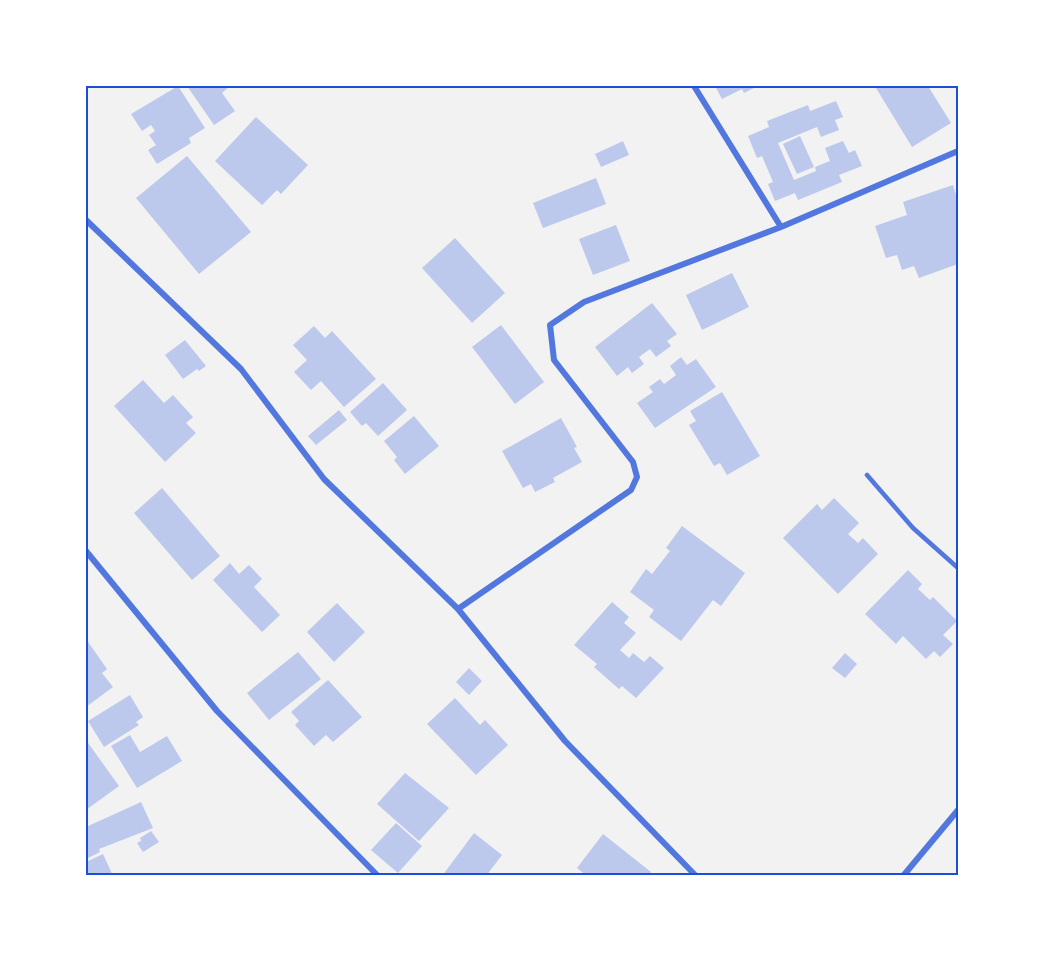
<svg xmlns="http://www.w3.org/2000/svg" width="1044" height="961" font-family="Literata,serif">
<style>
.building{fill:#bdc9ec}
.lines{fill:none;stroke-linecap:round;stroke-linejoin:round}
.service{stroke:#5277de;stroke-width:4.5}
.minor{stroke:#5277de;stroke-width:6}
.neatline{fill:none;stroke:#1d4ed8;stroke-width:2}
</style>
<rect width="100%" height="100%" fill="#f2f2f2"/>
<!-- building -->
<path class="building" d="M178,86L205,128L189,138L191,143L157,164L148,150L156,145L149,135L155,131L151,125L142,131L131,114Z
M187,86H230L222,93L235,111L214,125Z
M715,86H758L744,93L742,89L722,99Z
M880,86H928L951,123L912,147L876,88Z
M836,101L843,117L835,120L839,130L821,137L817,127L778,143L794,180L816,171L815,167L830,161L825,148L843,141L849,153L855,150L862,166L839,175L842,182L798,200L795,193L775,201L768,184L773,182L762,156L757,158L748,136L769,127L767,121L808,105L810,111Z
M256,117L308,165L281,194L277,190L262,205L215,161Z
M800,136L814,167L797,174L783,144Z
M623,141L629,155L601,167L595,154Z
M187,156L251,232L199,274L136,198Z
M596,178L606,204L543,228L533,203Z
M953,185L958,202V264L919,278L914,266L902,270L897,255L886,258L875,226L907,215L903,202Z
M616,225L630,261L593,275L579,239Z
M455,238L505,293L472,323L422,268Z
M732,273L749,307L702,330L686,295Z
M652,303L677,334L667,341L671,346L656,357L650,349L639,357L644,364L632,373L628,367L617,376L595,347Z
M501,325L544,382L515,404L472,347Z
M314,326L325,338L332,331L376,379L344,407L321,381L311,390L294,372L307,360L293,345Z
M185,340L206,366L199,371L197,369L183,379L165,355Z
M681,357L687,365L696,359L716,387L655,428L637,403L653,392L649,387L660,379L664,384L676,375L670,366Z
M143,380L164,403L173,395L193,417L186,423L196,433L165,462L114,406Z
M383,383L407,410L378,436L366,423L362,426L350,412Z
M722,392L760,456L727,475L720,463L714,466L689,425L696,421L690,411Z
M339,410L347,420L316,445L308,436Z
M414,416L439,446L405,474L394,460L397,457L384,441Z
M561,418L577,447L574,448L582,462L553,478L555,482L535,492L531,484L523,488L502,451Z
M162,488L220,556L192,580L134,513Z
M834,498L859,523L848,534L858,543L863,538L878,554L838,594L783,538L817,504L822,510Z
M682,526L745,573L721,606L713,600L681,641L649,617L654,610L630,592L646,569L652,574L670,551L666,548Z
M230,563L239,574L249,565L262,579L254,587L280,615L262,632L213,580Z
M908,570L922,584L918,589L930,600L933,597L957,621L943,635L953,644L940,657L934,651L926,659L903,636L896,644L865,614Z
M612,602L629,617L624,623L636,633L620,650L629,658L633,653L644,662L650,656L664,668L636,698L622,686L619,689L594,667L597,664L574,645Z
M337,603L365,632L334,662L307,632Z
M86,639L107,669L102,673L113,687L86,707Z
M298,652L321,679L269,720L247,693Z
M845,653L857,664L845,678L832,668Z
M469,668L482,681L469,695L456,682Z
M328,680L362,717L333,742L326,735L314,746L295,725L299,721L291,712Z
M130,695L143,717L136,722L139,725L104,747L88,721Z
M455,698L480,725L485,720L508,745L476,775L427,724Z
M130,735L140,752L167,736L182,761L137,788L111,746Z
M86,740L119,786L86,810Z
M405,773L449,808L419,841L377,804Z
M141,802L153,828L99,849L100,852L86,859V827Z
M396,823L422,846L398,873L371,850Z
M151,831L159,842L143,852L137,843L141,841L140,838Z
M474,833L502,855L486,876H442Z
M603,834L651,872L648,876H587L577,868Z
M103,854L113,876H88L86,862Z"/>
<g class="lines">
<!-- service -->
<path class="service" d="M867,475L913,528L958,568"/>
<!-- minor -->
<path class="minor" d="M694,86L781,227
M86,220L241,369L324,479L458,609L565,741L696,876
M86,551L217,711L378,876
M458,609L631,490L637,477L633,462L554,360L550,325L584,302L781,227L958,151
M903,876L958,810"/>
</g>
<!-- border -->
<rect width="1044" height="961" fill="none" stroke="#ffffff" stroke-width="174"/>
<rect x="87" y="87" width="870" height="787" class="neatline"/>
</svg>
